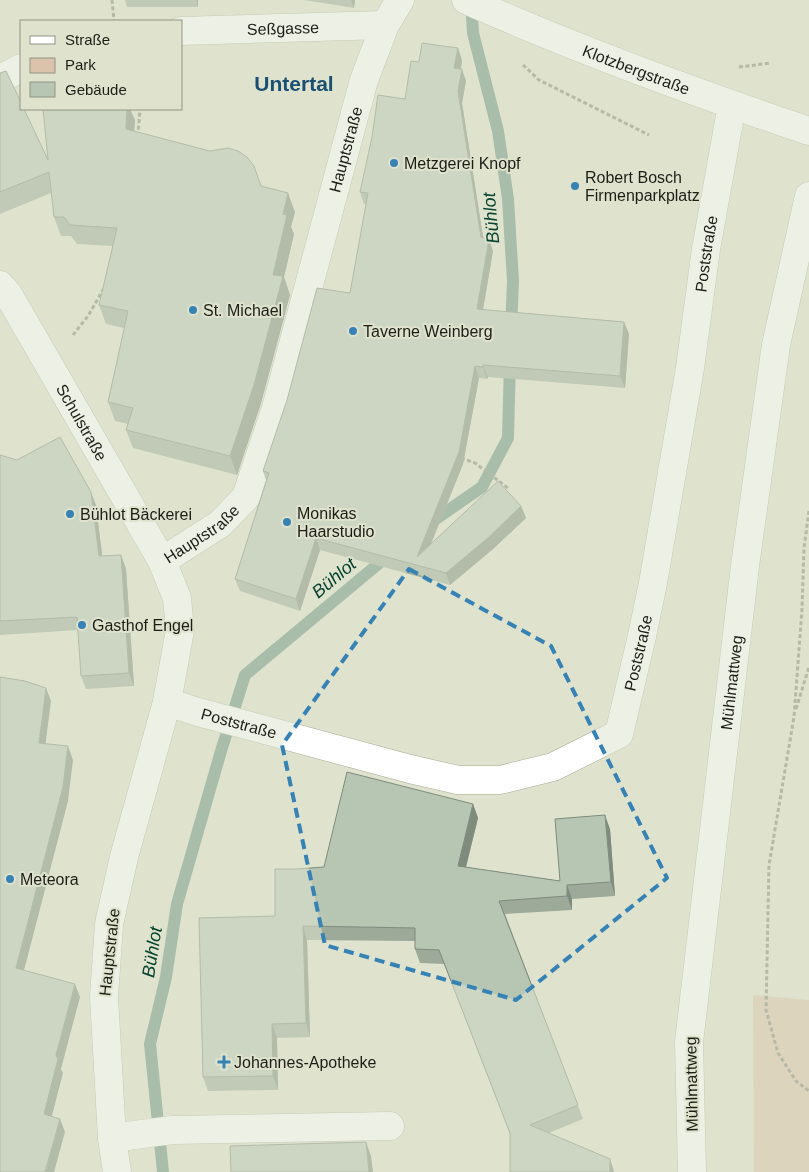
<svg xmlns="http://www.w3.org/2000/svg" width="809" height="1172" font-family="Arial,sans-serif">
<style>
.green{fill:#dbc2ab}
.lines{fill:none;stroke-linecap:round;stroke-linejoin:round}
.stream{stroke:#66917e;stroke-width:12}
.minor-casing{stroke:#a7ac96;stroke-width:29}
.major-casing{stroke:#a7ac96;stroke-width:29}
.path{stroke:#848778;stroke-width:3;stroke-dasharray:4 2.5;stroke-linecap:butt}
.minor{stroke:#fff;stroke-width:28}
.major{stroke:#fff;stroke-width:28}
.wall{fill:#9daa9a}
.shaded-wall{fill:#7f8b7d}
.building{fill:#b6c6b3;stroke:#7f8b7d}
.marked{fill:none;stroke:#3682b5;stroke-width:4;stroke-dasharray:10 6;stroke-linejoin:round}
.poi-dot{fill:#3682b5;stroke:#dfe3cd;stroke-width:2}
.labels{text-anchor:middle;stroke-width:4;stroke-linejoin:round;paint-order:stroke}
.street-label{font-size:16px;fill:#1c1e16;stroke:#dfe3cd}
.poi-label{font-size:16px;fill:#1c1e16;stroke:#dfe3cd;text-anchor:start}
.water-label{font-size:18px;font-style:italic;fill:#064431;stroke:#dfe3cd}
.district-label{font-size:21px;font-weight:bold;fill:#1a4f71;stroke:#dfe3cd}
</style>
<rect width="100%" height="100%" fill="#dfe3cd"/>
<!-- green -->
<path class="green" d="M753,995L809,1000V1172H754Z"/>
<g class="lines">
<!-- stream -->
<path class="stream" d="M471,1L473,33L498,131L508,199L513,281L511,329
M430,523L482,487L508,438L510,361
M163,1172L150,1044L166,977L177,904L221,751L245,675L389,555"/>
<defs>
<g id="minor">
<path id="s1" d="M466,0C578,50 693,92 809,131"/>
<path id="s2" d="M181,31L385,25"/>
<path d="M0,79L21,68"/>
<path id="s3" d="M0,285L8,294L162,561L177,598L180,630L167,702L124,857L109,924L104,997L112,1138L117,1172"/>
<path id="s4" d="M162,561L220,524L246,497L276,408L364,80L385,25L400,0"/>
<path id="s5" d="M167,702L198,712L410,769L458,780H500L553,767L619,734L642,636L653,583L690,368L706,249L732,105"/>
<path d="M112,1138L172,1130L390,1126"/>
</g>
<g id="major">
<path id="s6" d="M692,1172L689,1042L745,566L776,345L809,196"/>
</g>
</defs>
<!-- minor casing -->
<use href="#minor" class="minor-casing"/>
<!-- major casing -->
<use href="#major" class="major-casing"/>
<!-- path -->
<path class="path" d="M112,0L114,21
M523,65L539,80L649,135
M739,67L771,63
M138,136L140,109
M73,335L88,316L104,288
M461,458L475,463L508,488
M809,511L804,548L802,609L794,717L769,865L766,1010L778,1053L796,1081L809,1091
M796,709L809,667"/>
<!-- minor -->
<use href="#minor" class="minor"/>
<!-- major -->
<use href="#major" class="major"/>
</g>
<!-- wall -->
<path class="wall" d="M125,0H198V7H127Z
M304,0H355L354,8Z
M462,60L461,69L466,81L462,103L483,238L493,251L483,310L624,322L629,334L625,388L488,377L487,379L479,378L463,464L431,544L521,506L526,518L493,549L450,585L320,550L300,611L240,591L235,579L266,480L263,471L350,293L366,204H364L360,192L405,99L419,62Z
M0,73L48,160L135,120L134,131L261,186L295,212L291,227L294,234L284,277L290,295L261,403L237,475L133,448L126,430L128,424L115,421L108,402L124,328L106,324L99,305L113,246L77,244L71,236H61L54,217L51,193L0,214Z
M0,455L96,505L102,556L121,555L126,569L134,686L86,689L81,676L78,630L0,635Z
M473,804L478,818L466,867L560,881L610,829L615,896L572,899V910L505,914L583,1119L549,1133L610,1159L614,1172H510V1134L444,964L420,963L415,949V941L307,940L310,1037L277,1038L278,1090L208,1091L203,1077L275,916L297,869L324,867Z"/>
<!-- shaded-wall -->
<path class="shaded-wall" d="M196,0H198V7Z
M351,0H355L354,8Z
M458,48L462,60L459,80L454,68Z
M462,69L466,81L462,103L485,249L481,237L458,91Z
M127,109H130L135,120L133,148L126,129Z
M288,193L295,212L291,227L294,234L284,277L290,295L261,403L237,475L230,456L273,275L283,214Z
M489,239L493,251L481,321L477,309Z
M624,322L629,334L625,388L620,376Z
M483,365L488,377L487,379L483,367Z
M475,366L479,378L463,464L422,566L417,557Z
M91,492L96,505L104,570L99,556Z
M521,506L526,518L493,549L450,585L446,573Z
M316,538L320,550L300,611L296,599Z
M121,555L126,569L134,686L129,673Z
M46,688L51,701L44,756L39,743Z
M68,746L73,760L68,801L21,982L16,968Z
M473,804L478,818L463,879L458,866Z
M605,815L610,829L615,896L611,882Z
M567,885L572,899V910L567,896Z
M303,926L307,940L310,1037L306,1023Z
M75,984L80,997L61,1069L63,1073L49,1127L44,1114L56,1055Z
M272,1024L277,1038L278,1090L273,1076Z
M60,1119L65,1132L54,1172H45Z
M366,1142L371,1156L373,1172H369Z
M610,1159L614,1172H610Z"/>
<!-- building -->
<path class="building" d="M422,43L458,48L454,68L462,69L458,91L481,237L489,239L477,309L624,322L620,376L483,365V367L475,366L459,452L417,557L498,481L521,506L489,537L446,573L316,538L296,599L235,579L269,473L263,471L287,400L317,288L350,293L368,193L360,192L372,137L378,95L405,99L411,61L419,62Z
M6,71L21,102V109H24L48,160L43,109H127L126,129L210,151L228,148L238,151L247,157L254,166L261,186L288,193L283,214L287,215L273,275L283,276L254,385L230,456L126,430L133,408L108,402L128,311L99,305L117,228L70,225L64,217H54L49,172L0,192V73Z
M60,437L91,492L99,556L121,555L129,673L81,676L77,617L0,621V455L17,460Z
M0,677L25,681L46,688L39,743L68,746L63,787L16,968L75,984L56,1055L58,1059L44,1114L60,1119L45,1172H0Z
M347,772L473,804L458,866L560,881L555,819L605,815L611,882L567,885V896L499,901L578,1105L530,1125L610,1159V1172H510V1133L439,950L415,949V928L303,926L306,1023L272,1024L273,1076L203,1077L199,918L275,916V869H297L324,867Z
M366,1142L369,1172H231L230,1146Z"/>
<!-- marked area -->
<path d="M0 0H809V1172H0ZM409,569L551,646L667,878L516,1000L325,945L282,745Z" fill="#dfe3cd" fill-opacity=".55" fill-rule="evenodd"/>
<path class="marked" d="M409,569L551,646L667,878L516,1000L325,945L282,745Z"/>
<!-- markers -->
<g class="poi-dot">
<circle cx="394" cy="163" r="5"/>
<circle cx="575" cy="186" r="5"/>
<circle cx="193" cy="310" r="5"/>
<circle cx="353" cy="331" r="5"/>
<circle cx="70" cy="514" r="5"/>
<circle cx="287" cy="522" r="5"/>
<circle cx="82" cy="625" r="5"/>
<circle cx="10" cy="879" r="5"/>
<path d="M221.5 1054.5h5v5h5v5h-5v5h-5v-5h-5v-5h5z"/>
</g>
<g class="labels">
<!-- street labels -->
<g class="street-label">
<text dy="6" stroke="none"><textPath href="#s2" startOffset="102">Seßgasse</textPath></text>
<text dy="6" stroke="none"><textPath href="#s1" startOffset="184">Klotzbergstraße</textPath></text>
<text dy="6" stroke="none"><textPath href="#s4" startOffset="468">Hauptstraße</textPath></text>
<text dy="6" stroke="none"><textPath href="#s5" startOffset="960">Poststraße</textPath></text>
<text dy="6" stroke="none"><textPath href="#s3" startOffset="160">Schulstraße</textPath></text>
<text dy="6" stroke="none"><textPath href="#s4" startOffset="48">Hauptstraße</textPath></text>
<text dy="6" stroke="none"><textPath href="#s5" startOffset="555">Poststraße</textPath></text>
<text dy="6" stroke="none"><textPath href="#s6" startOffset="492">Mühlmattweg</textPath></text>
<text dy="6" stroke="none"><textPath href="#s5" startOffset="75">Poststraße</textPath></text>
<text transform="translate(109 952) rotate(-84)" y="6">Hauptstraße</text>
<text transform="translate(691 1084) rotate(-91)" y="6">Mühlmattweg</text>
</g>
<!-- poi labels -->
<g class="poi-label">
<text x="404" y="169">Metzgerei Knopf</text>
<text x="585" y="183">Robert Bosch<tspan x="585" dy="18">Firmenparkplatz</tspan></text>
<text x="203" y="316">St. Michael</text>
<text x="363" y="337">Taverne Weinberg</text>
<text x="297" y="519">Monikas<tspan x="297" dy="18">Haarstudio</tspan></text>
<text x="80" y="520">Bühlot Bäckerei</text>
<text x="92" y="631">Gasthof Engel</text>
<text x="20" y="885">Meteora</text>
<text x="234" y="1068">Johannes-Apotheke</text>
</g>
<!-- water labels -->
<g class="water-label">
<text transform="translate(491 218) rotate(-95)" y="6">Bühlot</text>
<text transform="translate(334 578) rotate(-40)" y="6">Bühlot</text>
<text transform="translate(152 952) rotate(-81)" y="6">Bühlot</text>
</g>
<!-- district labels -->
<g class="district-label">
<text x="294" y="91">Untertal</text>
</g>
</g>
<!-- legend -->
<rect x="20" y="20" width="162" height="90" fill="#dfe3cd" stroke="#919484"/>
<rect x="30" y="36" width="25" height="8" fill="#ffffff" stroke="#919484"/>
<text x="65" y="45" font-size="15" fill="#1c1e16">Straße</text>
<rect x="30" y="58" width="25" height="15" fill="#dbc2ab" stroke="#919484"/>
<text x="65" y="70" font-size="15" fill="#1c1e16">Park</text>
<rect x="30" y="82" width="25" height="15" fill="#b6c6b3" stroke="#919484"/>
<text x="65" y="95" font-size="15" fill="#1c1e16">Gebäude</text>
</svg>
